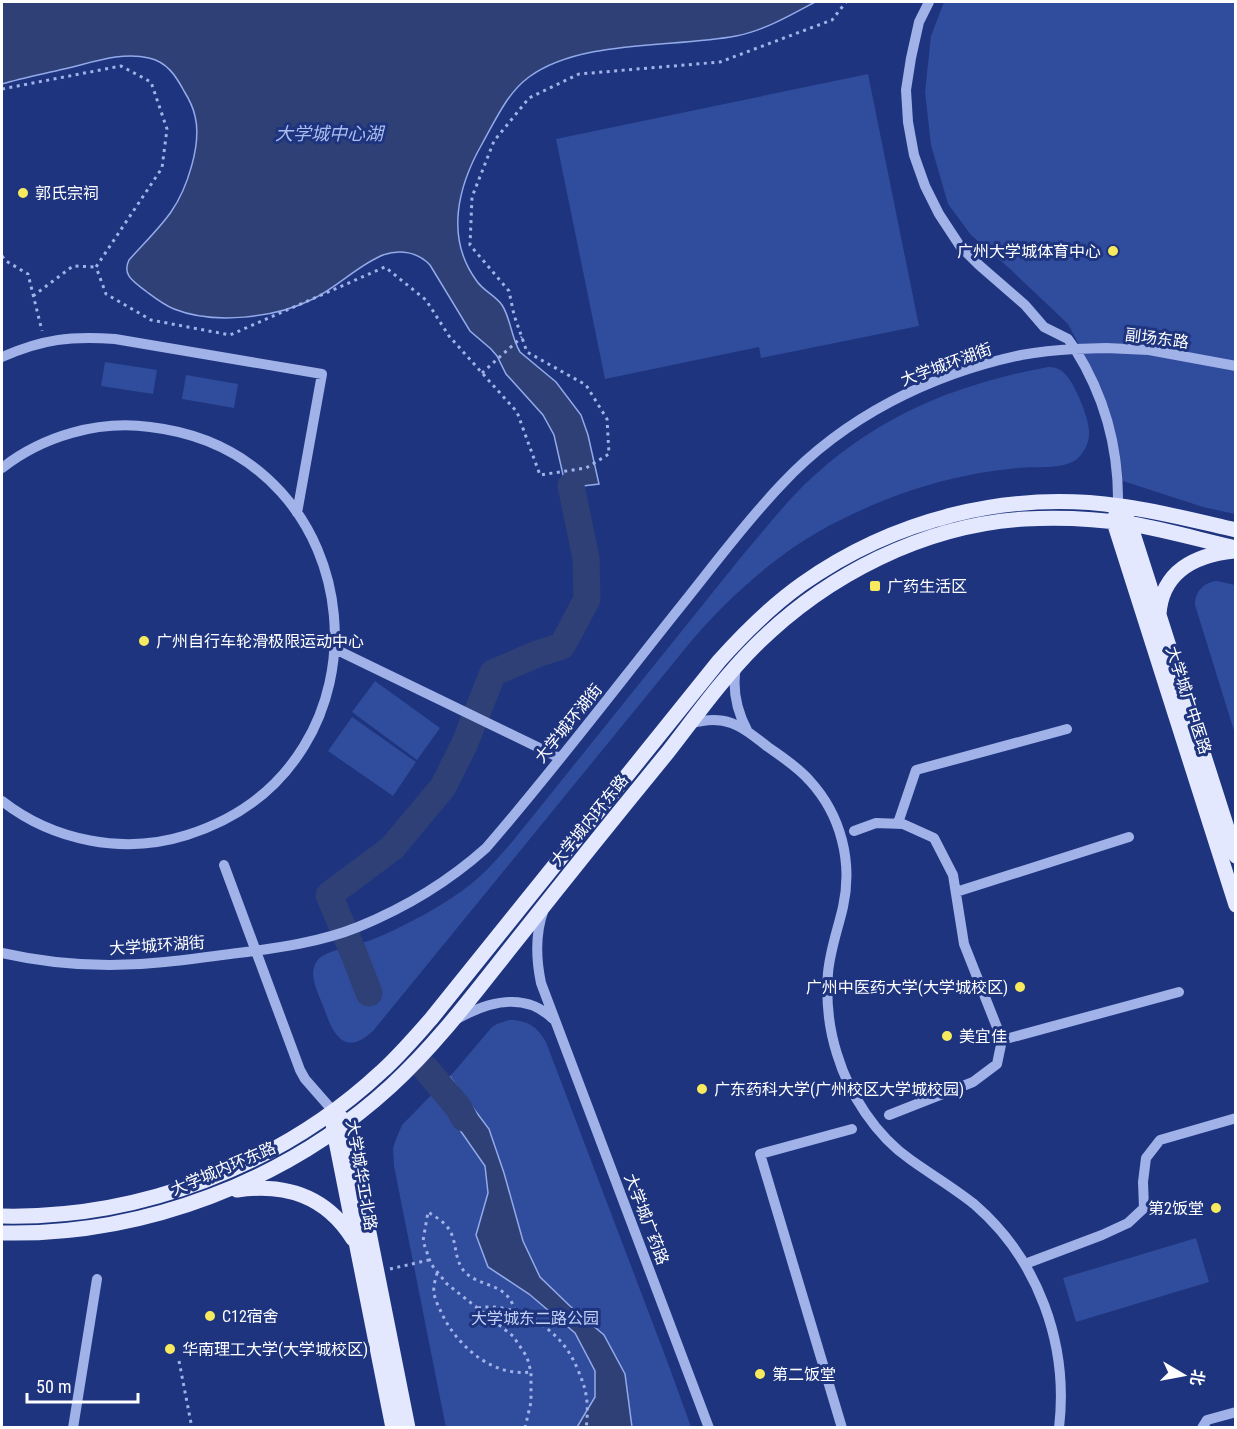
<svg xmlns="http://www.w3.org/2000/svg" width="1237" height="1429" font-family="'Roboto Condensed','Noto Sans SC',sans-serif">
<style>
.green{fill:#304c9c}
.water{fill:#2f4077;stroke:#93aaea;stroke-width:1.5}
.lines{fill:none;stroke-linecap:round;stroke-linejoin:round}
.river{stroke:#2f4077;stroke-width:27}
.path{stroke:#a0b2e8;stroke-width:3;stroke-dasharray:3 4.5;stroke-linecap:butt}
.minor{stroke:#a0b2e8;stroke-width:10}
.major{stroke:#e3e8fe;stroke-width:15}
.poi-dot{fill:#f7ea5f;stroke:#1e347e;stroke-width:2}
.labels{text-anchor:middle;stroke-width:6;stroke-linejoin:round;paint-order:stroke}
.poi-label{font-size:16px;fill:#fff;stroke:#1e347e;text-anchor:start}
.street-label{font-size:16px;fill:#fff;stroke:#1e347e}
.park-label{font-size:16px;fill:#c4d1f6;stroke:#1e347e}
.water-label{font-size:18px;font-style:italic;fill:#abbdf0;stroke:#1e347e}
</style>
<rect width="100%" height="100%" fill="#1e347e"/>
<!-- green -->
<path class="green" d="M944,2H1235V514L1203,507L1123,481L1120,455L1110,434L1095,375L1068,324L1009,268L971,235L948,204L931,145L925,92L931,36Z
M868,74L919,326L761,358L759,347L605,379L556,139Z
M105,362L157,370L153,394L101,386Z
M1048,367C1054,367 1059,368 1064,373C1074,381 1089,418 1089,431C1090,441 1085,452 1077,459C1063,470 1036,466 1019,468C1001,470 983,472 965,476C904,488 828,520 779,558C747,582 719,609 693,639L373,1031C345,1057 333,1035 324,1008C319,995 307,974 317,961C324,951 347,948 358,944C370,941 381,936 392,931C419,918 447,903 471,884C486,872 499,857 512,842L746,551C765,529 783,506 804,485C875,417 952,385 1048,367Z
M186,375L238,384L234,408L182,399Z
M1217,581L1235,585V734L1195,605C1195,591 1204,582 1217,581Z
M375,681L440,728L417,760L352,712Z
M352,717L416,762L393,796L328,751Z
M509,1020C527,1020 537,1026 546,1042L669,1366L691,1427L446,1428L394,1166L393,1148L396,1139L402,1125L453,1073L492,1027L497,1024Z
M1196,1238L1209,1282L1076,1322L1063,1278Z"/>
<!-- water -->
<path class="water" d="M2,2H815C791,15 763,31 736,36C673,48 581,39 529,77C507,93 495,121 482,144C458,186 445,237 476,280C483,291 495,295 502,305C511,319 511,337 520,352L556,382L581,415L588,435L599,484L566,488L554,435L543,415L506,374L497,356L491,349L470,331L430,265C418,252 400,249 383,255C358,265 338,287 313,299C275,318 214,325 174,309C164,305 155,298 147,292C136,283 121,276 129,260C143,244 159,229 171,212C187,189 202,144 195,116C193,107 189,99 184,91C176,76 167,62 149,58C121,51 91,63 64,69C43,74 22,78 2,84Z
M450,1077L489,1129L504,1173L523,1241L540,1277L570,1306L604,1335L625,1374L632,1427H577L595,1397V1371L575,1333L529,1294L488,1267L476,1235L488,1193L485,1166L437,1097Z"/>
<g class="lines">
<!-- river -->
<path class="river" d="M369,993L354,954L329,895L392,848L443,787L464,745L493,673L537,654L562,646L587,599L586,558L571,486
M426,1069L458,1107L464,1118"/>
<!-- path -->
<path class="path" d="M2,89L121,66L151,82L167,129L162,168L96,267L106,294L151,320L230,335L385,267L426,300L449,336L517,412L540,475L586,468L609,454L607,419L586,385L527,352L514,315L509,291L470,245L472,197L494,141L529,98L579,74L720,62L832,20L846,2
M2,256L6,261L28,274L42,331
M33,296L73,266L96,267
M482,373L522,337
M390,1269L429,1260
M437,1273C436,1278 433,1286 434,1291C434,1299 439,1307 442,1314C458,1347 493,1377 531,1372
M478,1308C510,1302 547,1322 566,1348C574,1359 580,1374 584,1386C588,1399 588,1415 586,1428
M515,1311C513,1306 512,1301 509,1298C498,1283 476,1285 464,1271C454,1259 457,1243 450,1231C446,1223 436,1217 428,1212L423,1241L431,1264L447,1284L513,1336L527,1357L531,1372V1402L525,1428
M179,1361L192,1428"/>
<!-- minor -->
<path class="minor" d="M2,357C43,339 70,336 115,339L322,374L297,513
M2,468C43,436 98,420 150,427C375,453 403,767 187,835C124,855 53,841 2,801
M1118,505C1119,448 1105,397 1075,349L1106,348L1149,350L1236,366
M335,649L560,758
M736,667C732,689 737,711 747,730
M690,724C726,713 741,726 768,747C782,757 798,767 810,781C841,815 853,862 843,907C838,929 830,950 828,973C826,1000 829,1029 837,1054C849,1094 876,1136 911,1160C932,1175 954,1188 974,1204C1038,1259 1069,1344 1059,1428
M898,823L916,770L1067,729
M854,831L876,823L903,824L934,838L953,875L964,944L1002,1040L997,1064L973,1082L889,1115
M224,865L300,1070L305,1079L333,1111
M956,892L1129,837
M544,909C535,933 536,959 541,983L709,1428
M2,953C55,965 111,968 165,962C189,960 214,956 238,953C278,948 321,942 358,927C407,907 447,883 486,848C552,772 614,690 677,611C711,569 743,525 781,485C844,417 931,374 1021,355C1038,352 1057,350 1075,349L1068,339L1044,327L1025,305L979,265L960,246L939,214L925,186L914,155L908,122L906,90L911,58L919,22L929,2
M457,1019C487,1002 525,991 553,1019
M1002,1040L1179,992
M1025,1264L1102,1235L1128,1223L1144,1208L1143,1182L1146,1158L1160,1140L1236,1118
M73,1428L97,1279
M842,1428L760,1154L852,1129
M1202,1428L1207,1420L1236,1412"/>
<!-- major -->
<path class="major" d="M1116,514L1114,522L1236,905
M1126,518L1130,524L1236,856
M1159,614C1162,571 1195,555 1234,551
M340,1117L347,1122L408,1428
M333,1123L334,1131L393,1428
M237,1190C286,1183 326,1196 353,1239
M2,1216C139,1219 280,1166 381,1072C399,1056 415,1037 431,1019L719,661C744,633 771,606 802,584C894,519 1008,490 1120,506C1159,511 1197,521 1236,530
M2,1233C143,1236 286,1182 391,1086C440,1041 479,987 520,936C569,874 618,813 668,752C696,716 723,678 755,646C826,575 924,525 1025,519C1060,517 1097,519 1132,524C1166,530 1201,540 1236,548"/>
</g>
<!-- markers -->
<g class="poi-dot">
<circle cx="23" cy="193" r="6"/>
<circle cx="1113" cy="251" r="6"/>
<rect x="869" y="580" width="12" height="12" rx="3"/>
<circle cx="144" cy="641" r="6"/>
<circle cx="1020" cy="987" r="6"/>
<circle cx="947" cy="1036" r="6"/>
<circle cx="702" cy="1089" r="6"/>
<circle cx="1216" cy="1208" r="6"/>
<circle cx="210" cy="1316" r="6"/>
<circle cx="170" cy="1349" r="6"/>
<circle cx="760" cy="1374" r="6"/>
</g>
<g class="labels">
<!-- poi labels -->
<g class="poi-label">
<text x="35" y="199">郭氏宗祠</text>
<text x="1101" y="257" text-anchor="end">广州大学城体育中心</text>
<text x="887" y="592">广药生活区</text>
<text x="156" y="647">广州自行车轮滑极限运动中心</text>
<text x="1008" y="993" text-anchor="end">广州中医药大学(大学城校区)</text>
<text x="959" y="1042">美宜佳</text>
<text x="714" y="1095">广东药科大学(广州校区大学城校园)</text>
<text x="1204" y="1214" text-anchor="end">第2饭堂</text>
<text x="222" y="1322">C12宿舍</text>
<text x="182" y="1355">华南理工大学(大学城校区)</text>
<text x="772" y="1380">第二饭堂</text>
</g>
<!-- street labels -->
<g class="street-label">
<text transform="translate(1157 338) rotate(7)" y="6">副场东路</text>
<text transform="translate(946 364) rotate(-20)" y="6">大学城环湖街</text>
<text transform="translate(1189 700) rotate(72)" y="6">大学城广中医路</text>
<text transform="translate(568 723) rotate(-51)" y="6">大学城环湖街</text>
<text transform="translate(589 820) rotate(-51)" y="6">大学城内环东路</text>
<text transform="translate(157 945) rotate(-4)" y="6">大学城环湖街</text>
<text transform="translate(223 1168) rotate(-23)" y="6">大学城内环东路</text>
<text transform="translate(362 1175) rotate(80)" y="6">大学城华工北路</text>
<text transform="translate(647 1219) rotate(69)" y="6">大学城广药路</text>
</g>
<!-- park labels -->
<g class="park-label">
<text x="535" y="1324">大学城东二路公园</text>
</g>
<!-- water labels -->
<g class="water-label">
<text x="329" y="140">大学城中心湖</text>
</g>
</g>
<!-- border -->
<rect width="1237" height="1429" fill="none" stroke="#ffffff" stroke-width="6"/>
<!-- north arrow -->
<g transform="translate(1183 1375) rotate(100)" stroke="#1e347e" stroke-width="4.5" paint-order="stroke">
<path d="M0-4.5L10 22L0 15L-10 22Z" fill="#ffffff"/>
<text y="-9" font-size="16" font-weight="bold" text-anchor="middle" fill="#ffffff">北</text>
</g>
<!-- scale -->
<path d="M27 1393v9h111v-9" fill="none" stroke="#ffffff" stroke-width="3"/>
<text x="36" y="1393" font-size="18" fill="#ffffff" stroke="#1e347e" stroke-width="4.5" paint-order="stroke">50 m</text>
</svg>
